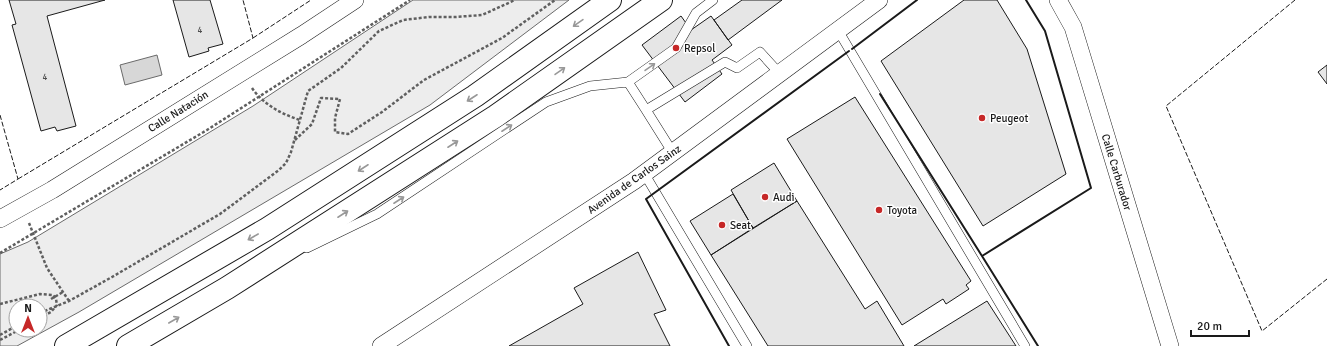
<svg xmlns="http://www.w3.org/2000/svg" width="1327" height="346" font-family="Signika,sans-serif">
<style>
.green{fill:#ededed;stroke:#6a6a6a;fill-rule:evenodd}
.water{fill:#d7d7d7;stroke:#6a6a6a}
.building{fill:#e6e6e6;stroke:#1a1a1a}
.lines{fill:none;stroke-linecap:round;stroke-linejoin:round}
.service-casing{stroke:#1a1a1a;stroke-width:10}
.minor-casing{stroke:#1a1a1a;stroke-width:18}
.trunk-casing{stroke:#1a1a1a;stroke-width:24}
.path{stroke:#5f5f5f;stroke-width:2.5;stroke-dasharray:3 2;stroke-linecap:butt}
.service{stroke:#fff;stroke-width:9}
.minor{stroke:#fff;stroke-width:17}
.trunk{stroke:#fff;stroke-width:22}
.fence{stroke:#1a1a1a;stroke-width:1;stroke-dasharray:5 2;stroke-linecap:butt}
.wall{stroke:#1a1a1a;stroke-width:2}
.oneway{stroke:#989898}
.poi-dot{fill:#c62828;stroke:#fff;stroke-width:1.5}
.labels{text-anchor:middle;stroke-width:3;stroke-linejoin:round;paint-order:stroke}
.number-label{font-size:9px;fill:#4d4d4d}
.poi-label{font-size:11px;fill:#1a1a1a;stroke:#fff;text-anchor:start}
.street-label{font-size:11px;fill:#1a1a1a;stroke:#fff}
</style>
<rect width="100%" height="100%" fill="#fff"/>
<!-- green -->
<path class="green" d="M413,0H569L430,105L79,312L17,346H0V254L28,242L253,106ZM16,306H40V330H16Z"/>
<!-- water -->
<path class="water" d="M157,55L162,75L125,85L120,65Z"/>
<!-- building -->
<path class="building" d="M9,0H105L47,16L76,126L57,131L55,127L41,131L12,25L16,24Z
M173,0H210L223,44L208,48L209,51L189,57Z
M742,0H782L728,40L714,20Z
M964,0H997L1027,49L1066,174L983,226L881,61Z
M681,16L691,30L711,16L732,45L712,60L722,74L685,102L642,45Z
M1327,65V84L1318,72Z
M855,97L971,281L966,285L969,289L946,304L943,299L902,325L787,139Z
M774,163L797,201L753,228L731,190Z
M733,194L753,228L711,255L690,221Z
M797,201L865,309L877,301L904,346H768L711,255Z
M638,252L666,310L654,314L670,346H509L583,304L574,288Z
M987,301L1016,346H914Z"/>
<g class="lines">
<defs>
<path id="service" d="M839,32L1025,346
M628,82L646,110
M673,153L646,110L725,62L737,68L760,52L780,74
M644,173L747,346
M307,248L377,214L546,102L590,86L628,82L676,48L696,13L713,0"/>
<path id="minor" d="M1058,0L1073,27L1170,346
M0,219L52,190L302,35L355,0
M381,346L634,181L879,0"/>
<path id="trunk" d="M66,346L267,229L475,96L610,0
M128,346L227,288L496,116L661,0"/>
</defs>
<!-- service casing -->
<use href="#service" class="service-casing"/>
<!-- minor casing -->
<use href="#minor" class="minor-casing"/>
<!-- trunk casing -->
<use href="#trunk" class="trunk-casing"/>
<!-- path -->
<path class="path" d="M252,88C263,104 281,114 300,120
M295,140L312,124L321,98L340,99L335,118V132L348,134L382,112L424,80L502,38L555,0
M29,223L47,268L69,301
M0,253L207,130L410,0
M51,299L63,292
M0,304L40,294L53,295L56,299L57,305L51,312L40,318
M40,313L69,301L112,277L220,214L279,170L286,163L291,152L308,91L341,68L379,31L403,20L429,17H455L482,15L515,0
M0,335L16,326
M0,340L19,330"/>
<!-- service -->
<use href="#service" class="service"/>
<!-- minor -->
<use href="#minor" class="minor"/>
<!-- trunk -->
<use href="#trunk" class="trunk"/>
<!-- fence -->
<path class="fence" d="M1295,0L1166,106L1262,331L1327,279
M253,38L311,0
M0,115L18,179L0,190
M18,179L253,38L243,0"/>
<!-- wall -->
<path class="wall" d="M852,49L917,0
M880,94L982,256L1091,188L1045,31L1026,0
M982,256L1038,346
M729,346L646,199L849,51"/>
</g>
<!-- one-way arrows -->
<defs><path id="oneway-shaft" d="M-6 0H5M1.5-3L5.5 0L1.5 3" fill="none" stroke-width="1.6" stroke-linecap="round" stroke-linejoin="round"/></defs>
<g class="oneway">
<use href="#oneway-shaft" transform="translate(578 23) rotate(145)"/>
<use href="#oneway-shaft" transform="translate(650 67) rotate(-35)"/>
<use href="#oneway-shaft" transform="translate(560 71) rotate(-35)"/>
<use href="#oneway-shaft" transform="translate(472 98) rotate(147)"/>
<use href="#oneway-shaft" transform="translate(507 128) rotate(-33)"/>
<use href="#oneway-shaft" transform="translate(453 144) rotate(-33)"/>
<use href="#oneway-shaft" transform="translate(363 168) rotate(147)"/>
<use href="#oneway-shaft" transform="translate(399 200) rotate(-33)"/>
<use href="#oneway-shaft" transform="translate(343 214) rotate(-33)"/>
<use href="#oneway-shaft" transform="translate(253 237) rotate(150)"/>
<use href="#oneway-shaft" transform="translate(174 320) rotate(-30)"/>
</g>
<!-- markers -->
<g class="poi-dot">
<circle cx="676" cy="48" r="4"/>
<circle cx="982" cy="118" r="4"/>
<circle cx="765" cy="197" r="4"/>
<circle cx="879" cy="210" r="4"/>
<circle cx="722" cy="225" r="4"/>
</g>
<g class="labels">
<!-- number labels -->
<g class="number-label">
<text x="200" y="33">4</text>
<text x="45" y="80">4</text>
</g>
<!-- poi labels -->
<g class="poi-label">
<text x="684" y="52">Repsol</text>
<text x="990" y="122">Peugeot</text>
<text x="773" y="201">Audi</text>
<text x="887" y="214">Toyota</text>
<text x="730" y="229">Seat</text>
</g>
<!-- street labels -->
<g class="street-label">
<text transform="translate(178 111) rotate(-32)" y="4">Calle Natación</text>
<text transform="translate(1117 172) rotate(73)" y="4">Calle Carburador</text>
<text transform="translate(634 179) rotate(-35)" y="4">Avenida de Carlos Sainz</text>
</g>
</g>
<!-- north arrow -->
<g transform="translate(28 318)"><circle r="19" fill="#ffffff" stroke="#a3a3a3"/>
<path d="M0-3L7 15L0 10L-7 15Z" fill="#c62828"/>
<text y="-6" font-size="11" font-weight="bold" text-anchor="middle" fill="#1a1a1a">N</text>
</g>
<!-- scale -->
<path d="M1191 330v6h58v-6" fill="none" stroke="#1a1a1a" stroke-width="2"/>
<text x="1197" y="330" font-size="12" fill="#1a1a1a" stroke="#ffffff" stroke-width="3" paint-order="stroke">20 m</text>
</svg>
